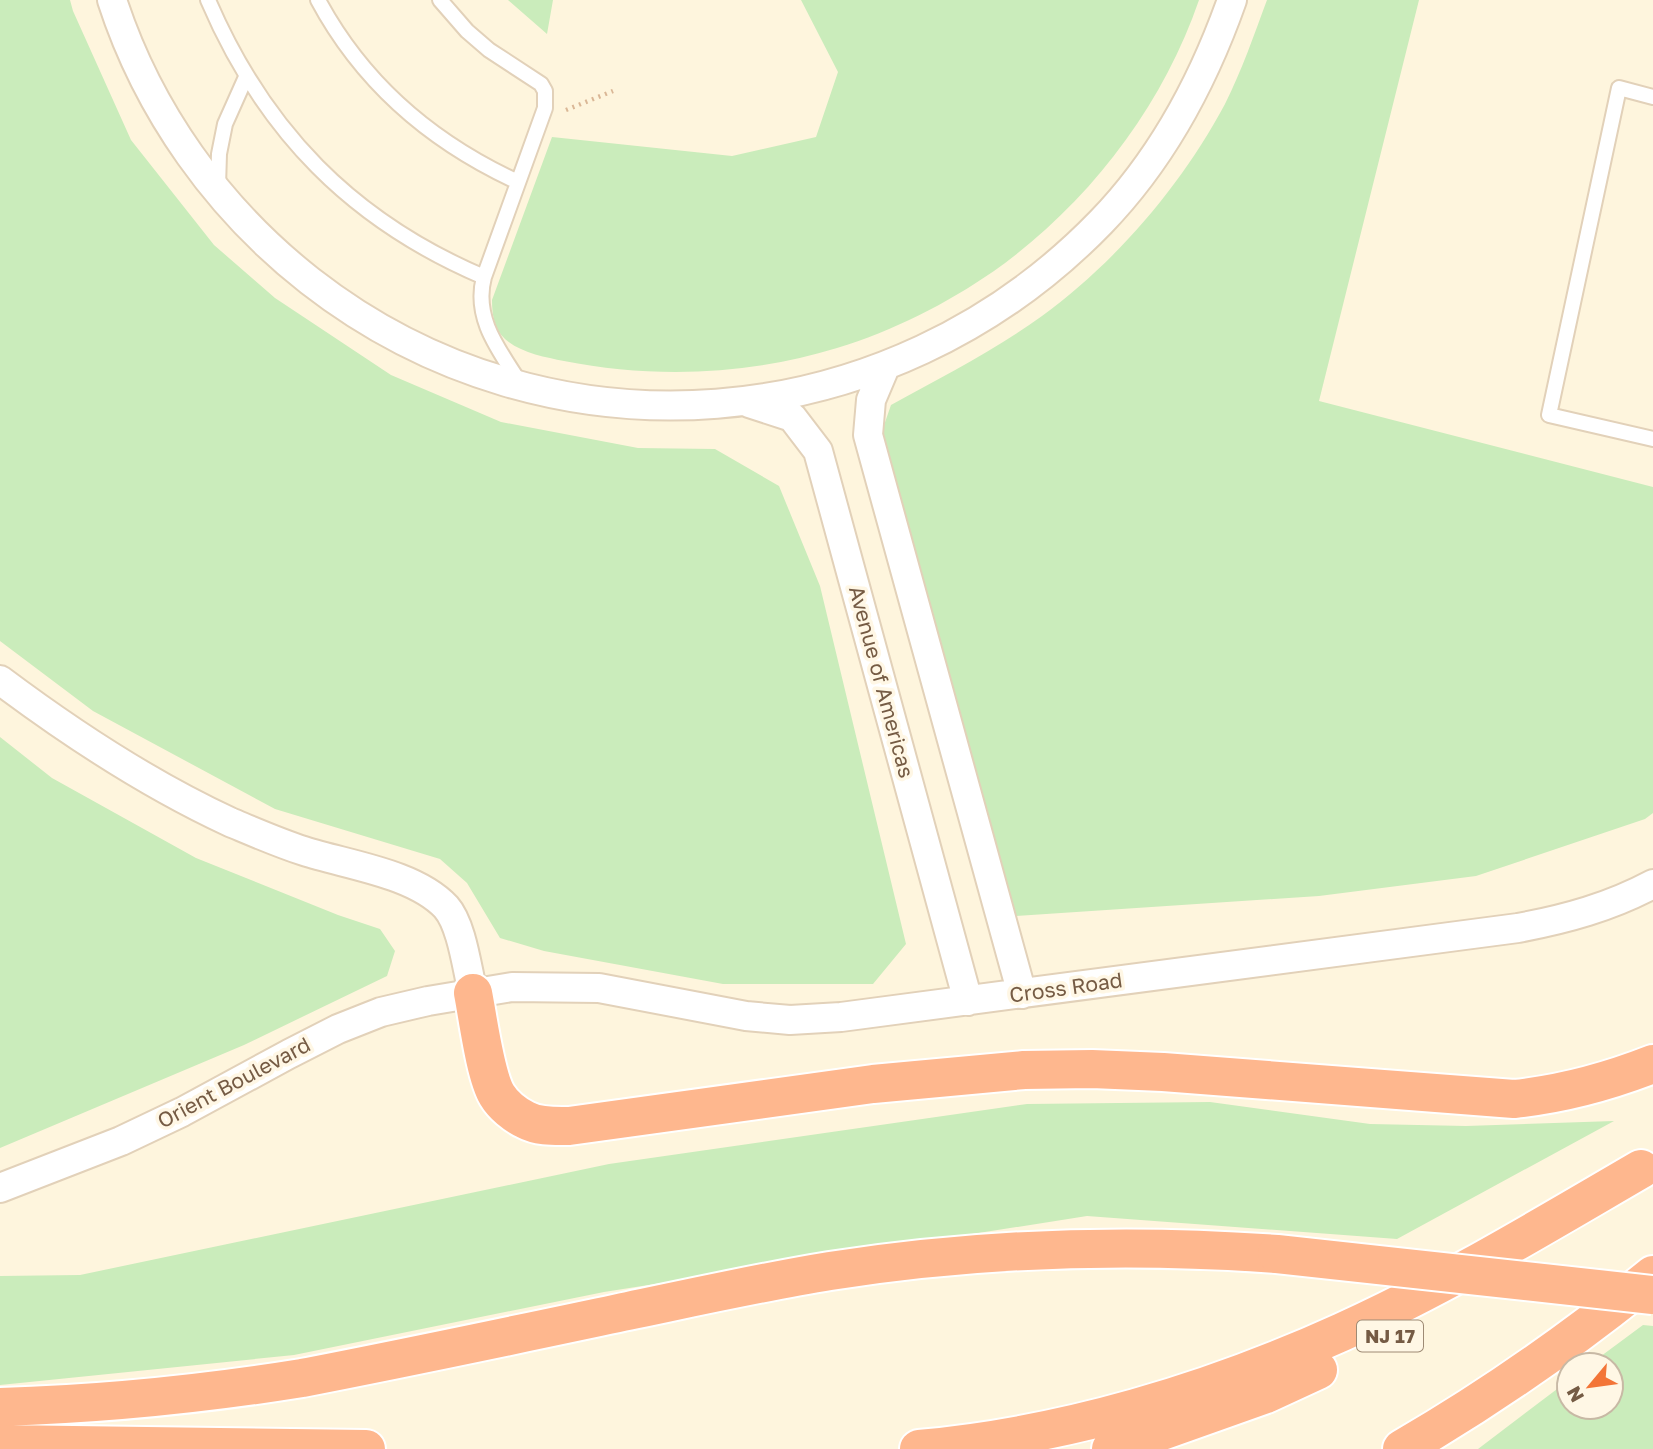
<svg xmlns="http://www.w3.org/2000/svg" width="1653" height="1449" font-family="'Golos Text',sans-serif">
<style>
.green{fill:#caecbb}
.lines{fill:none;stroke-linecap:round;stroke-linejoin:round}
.lane-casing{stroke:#e2d1b9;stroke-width:18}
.street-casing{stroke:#e2d1b9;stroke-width:32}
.highway-casing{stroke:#fff;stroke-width:42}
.path{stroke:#dab796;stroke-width:4.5;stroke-dasharray:2 5;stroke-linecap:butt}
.lane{stroke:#fff;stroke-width:14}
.street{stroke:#fff;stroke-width:28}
.highway{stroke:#feb78e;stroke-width:38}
.highway-bridge-casing{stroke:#fff;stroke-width:42;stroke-linecap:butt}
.highway-bridge{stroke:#feb78e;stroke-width:38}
.labels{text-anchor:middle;stroke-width:7;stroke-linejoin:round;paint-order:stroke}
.shield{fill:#fff7e5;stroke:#9e8a74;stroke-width:2}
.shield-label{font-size:19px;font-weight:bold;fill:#755b44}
.street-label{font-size:21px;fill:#755b44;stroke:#fff7e5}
</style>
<rect width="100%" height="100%" fill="#fef5dd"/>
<!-- green -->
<path class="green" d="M0,0H70L73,11L131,140L214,245L275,298L391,375L501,422L638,448L715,449L779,486L820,586L906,944L873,984H723L544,951L500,938L467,883L440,859L275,809L93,711L0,641Z
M508,0H553L547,34Z
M801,0H1199C1162,108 1087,205 994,271C946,304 893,331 837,348C749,375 655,379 564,361C545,357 521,353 505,339C494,329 492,314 492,300L552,137L732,156L816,137L838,72Z
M1267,0H1419L1319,401L1653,487V813L1645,819L1476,876L1319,896L1016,916L882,431L891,405C942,377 995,350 1042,316C1117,261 1181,186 1225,104C1242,70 1254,35 1267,0Z
M0,737L52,778L196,858L338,915L380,929L395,951L387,976L244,1045L0,1148Z
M1210,1102L1370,1124L1466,1126L1614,1121L1397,1239L1087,1216L604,1292L294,1355L0,1385V1276L80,1275L609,1164L1027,1104Z
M1643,1325L1653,1326V1449H1478L1569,1380V1407H1611V1365H1589Z"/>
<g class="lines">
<defs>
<path id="lane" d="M208,0C264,131 352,221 484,277
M318,0C363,84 433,143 518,182
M440,0L467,31L489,50L541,84L545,91V108L484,277C473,318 499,350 520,383
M1653,97L1619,88L1549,415L1653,439
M218,186L219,154L225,124L246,77"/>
<path id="street" d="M112,0C148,111 218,209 310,281C551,469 890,440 1101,222C1162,159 1203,82 1232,0
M885,367L871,400L868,435L1022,994
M749,403L792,417L818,451L968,1001
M0,680C72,734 148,784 230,822C254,832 279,843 304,851C347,865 414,873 446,907C462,925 467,969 473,993
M0,1188L121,1141L182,1112L289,1054L338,1029L381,1012L428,1001L512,987L599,988L746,1016L790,1020L841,1017L1518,928C1566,919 1610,907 1653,884"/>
<path id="highway" d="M473,993C478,1018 485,1075 497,1095C503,1105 515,1115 526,1120C539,1127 555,1126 569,1126L873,1084L1024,1070L1092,1069L1163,1072L1514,1099C1563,1094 1607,1082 1653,1064
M0,1407C102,1404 202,1394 302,1378C411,1357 519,1334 628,1311C695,1297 762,1282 830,1271C978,1248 1128,1243 1277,1254
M0,1444L366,1449
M919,1449C1064,1436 1210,1392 1342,1332C1446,1285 1543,1226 1641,1169
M1111,1449L1266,1394L1318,1370
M1402,1449C1490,1398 1574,1339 1653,1275"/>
</defs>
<!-- lane casing -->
<use href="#lane" class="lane-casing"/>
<!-- street casing -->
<use href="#street" class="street-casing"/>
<!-- highway casing -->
<use href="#highway" class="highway-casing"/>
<!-- path -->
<path class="path" d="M566,110L613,91"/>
<!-- lane -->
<use href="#lane" class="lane"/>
<!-- street -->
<use href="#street" class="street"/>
<!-- highway -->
<use href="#highway" class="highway"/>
<defs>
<path id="highway-bridge" d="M1277,1254L1653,1295"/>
</defs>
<!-- highway-bridge casing -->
<use href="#highway-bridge" class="highway-bridge-casing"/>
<!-- highway-bridge -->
<use href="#highway-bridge" class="highway-bridge"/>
</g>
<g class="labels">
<!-- shield labels -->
<rect class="shield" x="1357" y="1320.5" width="66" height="31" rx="5"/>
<g class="shield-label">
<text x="1390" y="1343">NJ 17</text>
</g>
<!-- street labels -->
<g class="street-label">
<text transform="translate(881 682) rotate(75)" y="7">Avenue of Americas</text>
<text transform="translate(1066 988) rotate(-8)" y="7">Cross Road</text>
<text transform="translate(234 1083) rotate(-28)" y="7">Orient Boulevard</text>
</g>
</g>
<!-- north arrow -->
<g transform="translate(1590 1386) rotate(241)"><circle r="33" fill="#fff7e5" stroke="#c8b9a5" stroke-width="2"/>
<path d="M0-5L12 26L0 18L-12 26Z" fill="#f37537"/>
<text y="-10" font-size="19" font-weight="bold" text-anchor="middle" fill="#755b44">N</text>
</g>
</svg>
